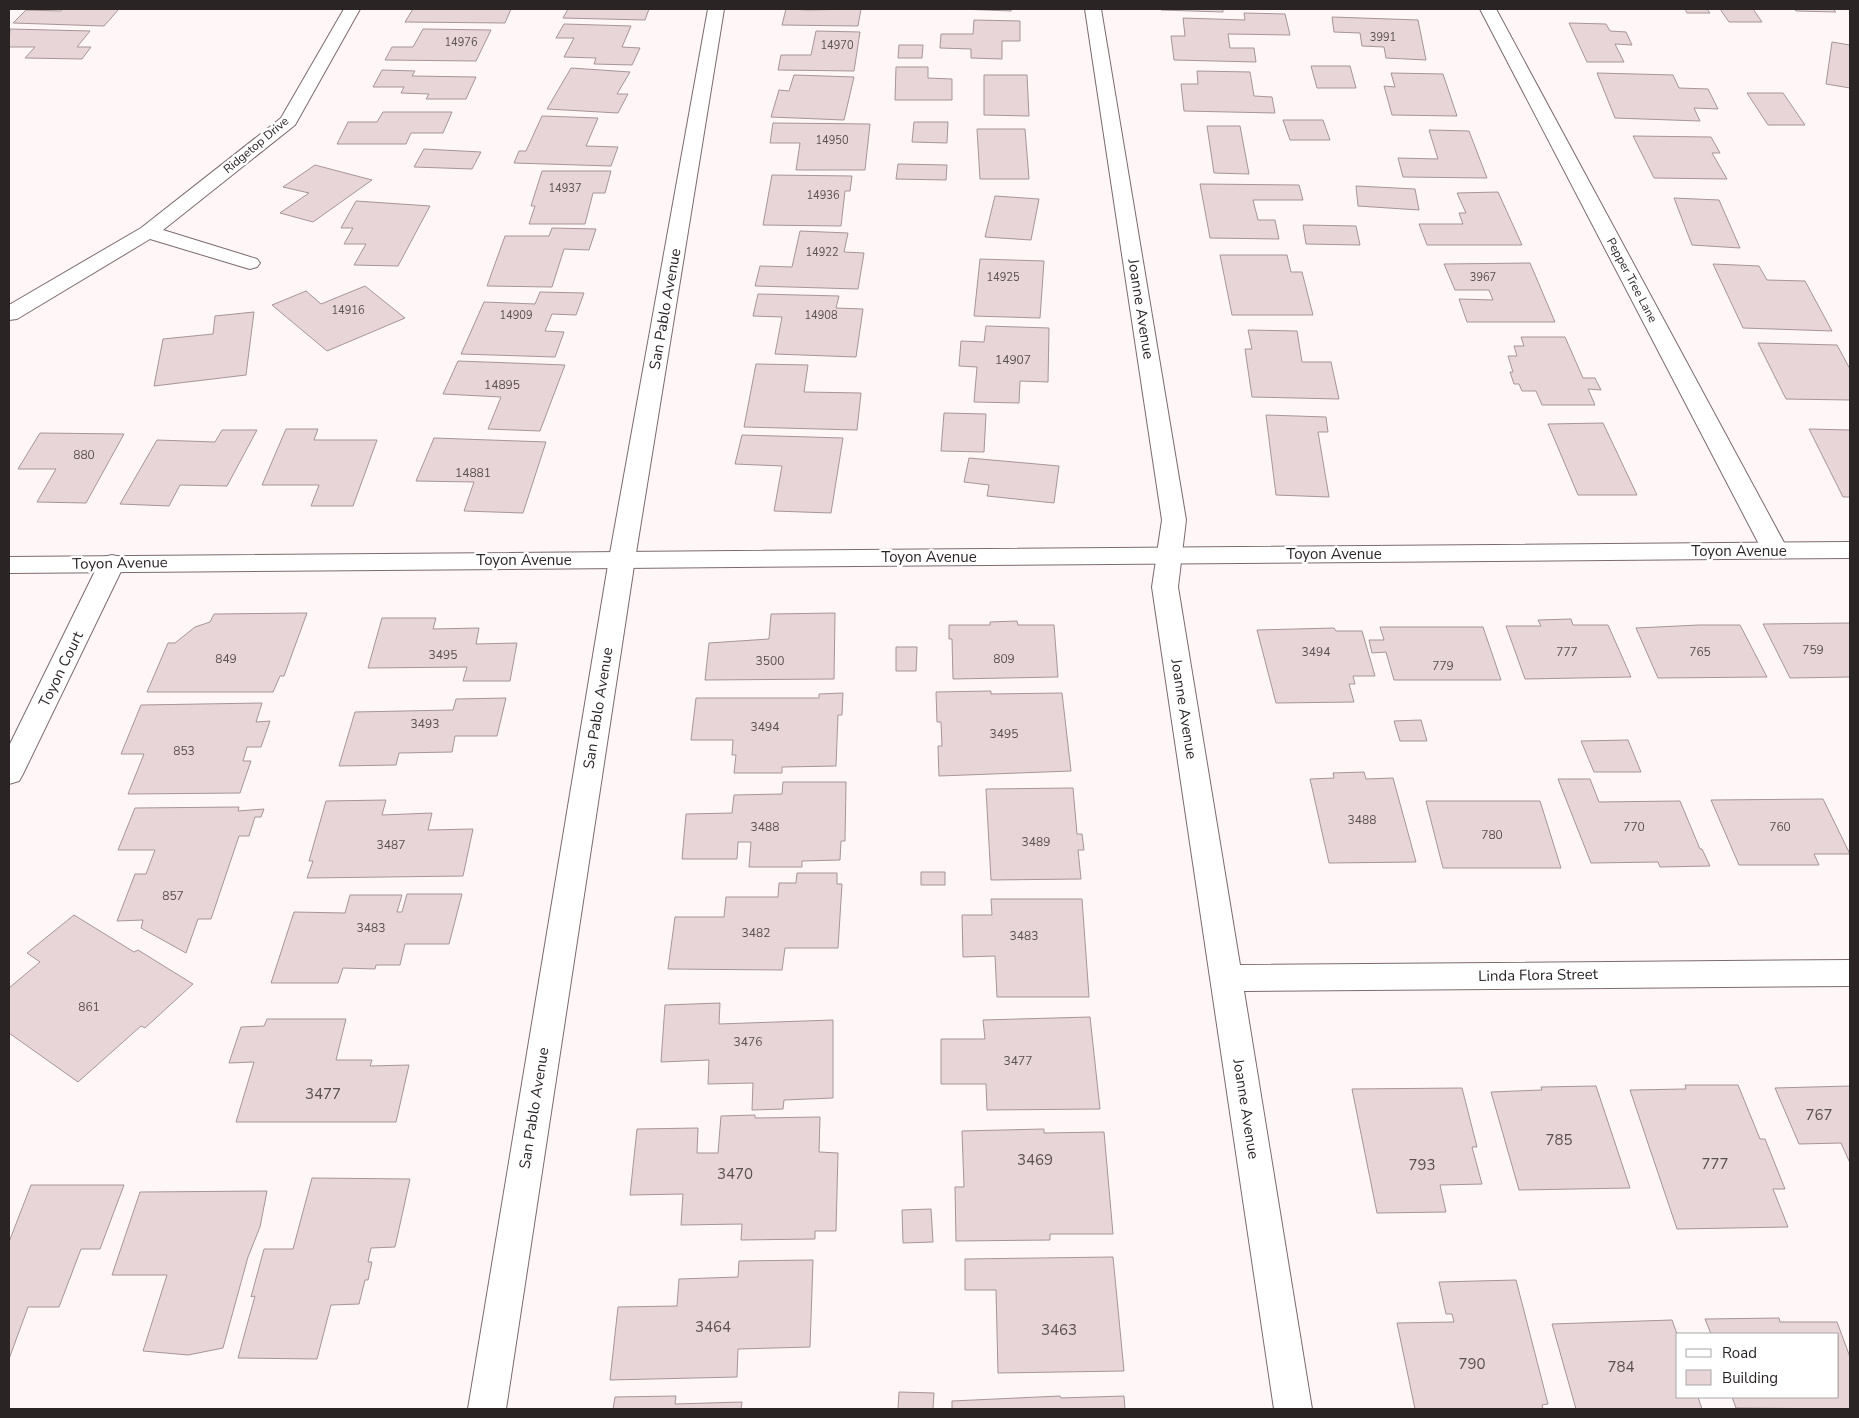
<svg xmlns="http://www.w3.org/2000/svg" width="1859" height="1418" font-family="'Nunito Sans',sans-serif">
<style>
.building{fill:#e8d5d7;stroke:#a79598}
.lines{fill:none;stroke-linecap:round;stroke-linejoin:round}
.street-casing{stroke:#7c6b6e;stroke-width:2}
.secondary-casing{stroke:#7c6b6e;stroke-width:2}
.street{fill:#fff;fill-rule:evenodd}
.secondary{fill:#fff;fill-rule:evenodd}
.labels{text-anchor:middle;stroke-width:5;stroke-linejoin:round;paint-order:stroke}
.far-number-label{font-size:11px;fill:#5a5052}
.far-street-label{font-size:12px;fill:#2b2425;stroke:#fff}
.number-label{font-size:12px;fill:#5a5052}
.street-label{font-size:15px;fill:#2b2425;stroke:#fff}
.near-number-label{font-size:15px;fill:#5a5052}
</style>
<rect width="100%" height="100%" fill="#fef6f7"/>
<!-- building -->
<path class="building" d="M62,9H119L104,26L13,23L26,10L61,11Z
M413,9H511L505,23L405,22Z
M568,9H649L645,20L563,18Z
M786,9L808,10L861,9L858,26L782,25Z
M960,9H1012L1011,11Z
M1161,9H1223V12L1161,10Z
M1685,9H1707L1710,13H1687Z
M1720,9H1753L1762,22H1729Z
M1794,9H1833L1836,12L1796,11Z
M1244,13L1285,14L1290,35L1228,34L1230,48H1254L1256,62L1174,60L1171,36H1185L1183,18L1245,20Z
M1332,17L1418,20L1426,60L1386,58L1384,47L1362,46L1360,33L1334,32Z
M974,20L1020,21V41H1002V59L971,58V49L940,48L941,34H973Z
M1569,23L1606,24L1610,31L1626,32L1632,45L1615,44L1624,62H1587Z
M564,24L631,26L622,47L640,48L632,65L594,64L596,58L564,57L574,38H556Z
M10,29L90,31L77,47H91L82,59L25,58L35,47H9Z
M423,29L491,30L476,61L385,60L392,47H413Z
M816,31L860,32L854,71L778,70L781,55H811Z
M1832,42L1850,45V88L1826,84Z
M899,45H923L922,58H898Z
M1311,66H1350L1356,88H1317Z
M896,67H928V78L952,79V100H895Z
M571,68L630,72L617,94H628L618,113L547,109Z
M382,70L415,71L412,76L476,77L466,99H426L429,94L401,93L404,87H373Z
M1197,71L1250,72L1254,96L1272,97L1275,113L1184,111L1181,84H1198Z
M1391,73L1443,74L1457,116L1392,115L1384,86L1395,87Z
M1597,73L1673,75L1679,88L1708,89L1718,109L1694,108L1700,121L1615,118Z
M794,75L854,77L844,120L771,117L779,90L789,91Z
M984,75H1027L1029,116L984,115Z
M1747,93H1783L1805,125H1768Z
M383,112H452L443,133H411L406,144H337L348,122H377Z
M542,116L598,118L586,146L618,147L611,166L514,163L519,151H526Z
M1283,120H1323L1330,140H1290Z
M914,122H948L947,143L912,142Z
M773,123L870,124L865,170H796L800,143H770Z
M1207,126H1240L1249,174L1214,173Z
M977,129H1025L1029,179H980Z
M1429,130L1469,131L1487,178L1403,177L1398,158L1438,159Z
M1633,136L1711,137L1720,153H1712L1727,179L1654,178Z
M424,149L481,152L472,169L414,167Z
M898,164L947,165L946,180L896,179Z
M315,165L372,180L313,222L280,213L309,193L283,187Z
M542,171H611L605,193H593L585,224H529L535,206H531Z
M772,175L852,176L850,191H845L841,226L763,225Z
M1200,184L1299,185L1303,200H1253L1258,220H1275L1279,239L1210,238Z
M1356,186L1415,189L1419,210L1358,206Z
M1498,192L1522,245H1427L1419,224H1463L1459,213H1466L1457,193Z
M995,196L1039,199L1031,240L985,237Z
M1674,198L1719,200L1740,248L1692,245Z
M356,201L430,206L398,266L354,265L366,244H344L353,228H341Z
M1303,225L1356,226L1360,245L1306,244Z
M552,228L596,229L589,250L564,249L552,287L487,286L505,236H549Z
M800,231L848,233L844,252L864,253L858,289L755,286L760,266L792,267Z
M1220,255H1287L1291,272H1302L1313,315H1232Z
M980,259L1044,261L1040,318L974,316Z
M1530,263L1555,322H1467L1459,299L1493,300L1489,290H1455L1444,264Z
M1713,264L1759,266L1767,280L1805,281L1832,331L1743,328Z
M365,286L405,318L327,351L272,305L306,291L321,304Z
M540,292L584,293L576,315L552,314L545,331L564,332L555,357L461,354L484,302L535,304Z
M758,294L839,296L836,308L863,309L856,357L775,354L782,317L753,316Z
M254,312L246,375L154,386L163,339L213,334L215,316Z
M986,326L1049,328L1048,382L1020,381L1019,403L974,402L977,367L959,366L961,341L984,342Z
M1248,330L1297,331L1302,362H1331L1339,399L1252,397L1245,349H1252Z
M1521,337H1565L1583,378H1595L1601,390L1588,389L1595,405H1542L1536,391H1522L1519,384H1514L1510,372H1513L1508,356H1517L1514,346H1524Z
M1758,343L1837,345L1850,369V400L1786,399Z
M458,361L565,365L540,431L488,429L501,397L443,394Z
M756,364L808,365L804,392L861,393L857,430L744,427Z
M944,413L986,414L984,452L941,451Z
M1266,415L1326,417L1328,432H1318L1329,497L1276,495Z
M1603,423L1637,495H1578L1548,424Z
M286,429H318L314,440H377L353,506H311L319,485H262Z
M1809,429L1850,430V497H1843Z
M222,430H257L227,486L180,485L169,506L120,504L157,440L215,442Z
M40,433L124,434L86,503L37,502L56,469H18Z
M742,435L843,438L831,513L774,511L782,466L735,464Z
M434,438L546,442L523,513L464,511L474,482L416,481Z
M969,458L1059,466L1054,503L987,496L989,485L964,482Z
M307,613L284,676H280L273,692H147L168,643H175L195,627L210,622L214,614Z
M835,613L834,679L705,680L709,643L769,639L771,614Z
M382,618H436L433,629L479,628L476,644L517,643L510,681H463L467,667L368,668Z
M1571,619L1573,625H1608L1631,677L1525,679L1506,626H1541L1538,620Z
M1017,621L1018,625H1054L1058,677L953,679L952,639H949V625H990V622Z
M1850,623V677L1790,678L1763,624Z
M1699,625H1740L1767,677L1658,678L1636,628Z
M1380,627H1483L1501,680H1394L1386,652L1372,653L1369,640H1384Z
M1334,628L1336,631H1362L1375,676H1353L1355,684H1349L1354,702L1276,703L1257,630Z
M896,647H917L916,671H896Z
M991,691V694L1062,693L1071,771L939,776L938,746H942L941,722H937L936,692Z
M843,693L842,715H838L836,766L782,767V773H734L736,755H732L733,740H691L696,698H819V694Z
M506,698L497,736H455L452,752L399,753L396,765L339,766L355,712L453,710L456,699Z
M262,703L256,722L270,721L261,747H247L243,761H251L240,793L128,794L144,754H121L141,705Z
M1421,720L1427,741H1400L1394,721Z
M1628,740L1641,772H1594L1581,741Z
M1364,772L1366,779L1393,778L1416,862L1329,863L1310,779L1334,778L1333,773Z
M1558,779H1590L1599,802L1680,801L1700,849H1702L1710,866L1660,867L1658,862L1591,863Z
M783,782H846L845,841H841L840,860L802,861V867H749L751,842H738L737,859H682L686,814L732,813L734,795L782,794Z
M1073,788L1077,834H1082L1084,850H1078L1081,879L991,880L986,789Z
M1823,799L1850,854H1814L1819,865H1739L1711,800Z
M386,800L382,815L432,813L428,830L473,829L463,876L307,878L313,861H309L326,801Z
M1426,801H1540L1561,868H1443Z
M239,807L238,811L264,809L261,817H255L249,836H239L211,919H198L186,953L141,928L143,920L117,921L135,874H146L155,850H118L135,808Z
M921,872H945V885H921Z
M797,873H837V884H842L838,948H785L782,970L668,969L675,917H724L726,897H778L779,883H796Z
M407,894H462L449,944H405L400,965H376L375,969L343,968L338,983H271L294,912L345,913L350,895H402L397,912H402Z
M991,899H1082L1089,997H997L995,956L963,957L962,915H992Z
M74,915L134,952L138,950L193,984L145,1028L141,1026L78,1082L9,1033V988L40,962L27,953Z
M720,1003L719,1024L833,1020V1098L784,1100L783,1109L752,1110L753,1083L708,1084L709,1060L661,1062L665,1005Z
M1090,1017L1100,1109L987,1110L986,1084H941V1039H985L983,1020Z
M267,1019H346L336,1060H372L370,1066L409,1065L396,1122H236L254,1062L229,1063L241,1027L264,1026Z
M1685,1085H1738L1760,1139H1765L1785,1189H1773L1788,1227L1677,1229L1630,1090L1686,1089Z
M1596,1086L1630,1188L1519,1190L1491,1092L1542,1090L1541,1087Z
M1850,1086V1163L1841,1143L1799,1144L1775,1088Z
M1462,1088L1477,1147H1472L1482,1184L1440,1185L1446,1212L1377,1213L1352,1089Z
M755,1115V1118L820,1117L819,1152L838,1153L836,1231H815V1239L741,1240L742,1224L681,1225L683,1194L630,1195L637,1129L698,1128L697,1153H718L721,1116Z
M1044,1129V1133L1104,1132L1113,1234H1050V1240L956,1241L955,1187H964L962,1131Z
M312,1178L410,1179L395,1247L371,1248L368,1262H372L368,1280H365L359,1304L331,1305L317,1359L238,1358L255,1296L251,1297L264,1249H293Z
M31,1185H124L100,1249H81L59,1307H28L9,1359V1242Z
M267,1191L260,1227L248,1257L223,1348L188,1355L143,1351L167,1275H112L140,1192Z
M931,1209L933,1242L903,1243L902,1210Z
M1113,1257L1124,1371L998,1373L996,1290H965V1259Z
M813,1260L810,1347L738,1349L737,1377L610,1380L618,1307L677,1306L679,1279L738,1277L739,1261Z
M1516,1280L1548,1404L1542,1405L1543,1409H1415L1397,1323L1454,1322L1452,1314H1446L1439,1282Z
M1779,1318L1780,1322H1837L1850,1357V1409L1736,1408L1732,1397H1838V1334H1711L1705,1319Z
M1672,1320L1678,1337V1397H1698L1702,1409H1576L1552,1324Z
M899,1392L934,1393L933,1409H898Z
M676,1396L675,1404L742,1402L741,1409H613L615,1397Z
M1060,1396L1061,1398L1124,1396L1125,1409H952V1401Z"/>
<g class="lines">
<defs>
<path id="street" d="M344,9H360L295,125L163,230L257,259L260,263L257,267L250,269L243,267L150,239L17,319L9,320V305L141,228L281,118Z
M708,9H724L635,559L506,1409H468L609,559Z
M1085,9H1101L1186,520L1178,587L1240,965L1850,960V986L1244,991L1312,1409H1274L1152,587L1162,520Z
M1480,9H1496L1788,550L1784,556L1775,558L1766,556L1762,550Z
M112,555L121,557L125,563L23,774L19,781L9,784V746L99,563L103,557Z"/>
<path id="secondary" d="M1850,542V558L9,573V557Z"/>
</defs>
<!-- street casing -->
<use href="#street" class="street-casing"/>
<!-- secondary casing -->
<use href="#secondary" class="secondary-casing"/>
<!-- street -->
<use href="#street" class="street"/>
<!-- secondary -->
<use href="#secondary" class="secondary"/>
</g>
<g class="labels">
<!-- far-number labels -->
<g class="far-number-label">
<text x="1383" y="41">3991</text>
<text x="461" y="46">14976</text>
<text x="837" y="49">14970</text>
<text x="832" y="144">14950</text>
<text x="565" y="192">14937</text>
<text x="823" y="199">14936</text>
<text x="822" y="256">14922</text>
<text x="1003" y="281">14925</text>
<text x="1483" y="281">3967</text>
<text x="348" y="314">14916</text>
<text x="516" y="319">14909</text>
<text x="821" y="319">14908</text>
</g>
<!-- far-street labels -->
<g class="far-street-label">
<text transform="translate(256 145) rotate(-40)" y="4">Ridgetop Drive</text>
<text transform="translate(1632 280) rotate(62)" y="4">Pepper Tree Lane</text>
</g>
<!-- number labels -->
<g class="number-label">
<text x="1013" y="364">14907</text>
<text x="502" y="389">14895</text>
<text x="84" y="459">880</text>
<text x="473" y="477">14881</text>
<text x="1813" y="654">759</text>
<text x="1316" y="656">3494</text>
<text x="1567" y="656">777</text>
<text x="1700" y="656">765</text>
<text x="443" y="659">3495</text>
<text x="226" y="663">849</text>
<text x="1004" y="663">809</text>
<text x="770" y="665">3500</text>
<text x="1443" y="670">779</text>
<text x="425" y="728">3493</text>
<text x="765" y="731">3494</text>
<text x="1004" y="738">3495</text>
<text x="184" y="755">853</text>
<text x="1362" y="824">3488</text>
<text x="765" y="831">3488</text>
<text x="1634" y="831">770</text>
<text x="1780" y="831">760</text>
<text x="1492" y="839">780</text>
<text x="1036" y="846">3489</text>
<text x="391" y="849">3487</text>
<text x="173" y="900">857</text>
<text x="371" y="932">3483</text>
<text x="756" y="937">3482</text>
<text x="1024" y="940">3483</text>
<text x="89" y="1011">861</text>
<text x="748" y="1046">3476</text>
<text x="1018" y="1065">3477</text>
</g>
<!-- street labels -->
<g class="street-label">
<text transform="translate(665 309) rotate(-80)" y="5">San Pablo Avenue</text>
<text transform="translate(1141 309) rotate(81)" y="5">Joanne Avenue</text>
<text x="1739" y="556">Toyon Avenue</text>
<text x="1334" y="559">Toyon Avenue</text>
<text x="929" y="562">Toyon Avenue</text>
<text x="524" y="565">Toyon Avenue</text>
<text transform="translate(120 563) rotate(-1)" y="5">Toyon Avenue</text>
<text transform="translate(61 669) rotate(-64)" y="5">Toyon Court</text>
<text transform="translate(598 708) rotate(-81)" y="5">San Pablo Avenue</text>
<text transform="translate(1184 709) rotate(81)" y="5">Joanne Avenue</text>
<text transform="translate(1538 975) rotate(-1)" y="5">Linda Flora Street</text>
<text transform="translate(534 1108) rotate(-81)" y="5">San Pablo Avenue</text>
<text transform="translate(1246 1109) rotate(81)" y="5">Joanne Avenue</text>
</g>
<!-- near-number labels -->
<g class="near-number-label">
<text x="323" y="1099">3477</text>
<text x="1819" y="1120">767</text>
<text x="1559" y="1145">785</text>
<text x="1035" y="1165">3469</text>
<text x="1715" y="1169">777</text>
<text x="1422" y="1170">793</text>
<text x="735" y="1179">3470</text>
<text x="713" y="1332">3464</text>
<text x="1059" y="1335">3463</text>
<text x="1472" y="1369">790</text>
<text x="1621" y="1372">784</text>
</g>
</g>
<!-- border -->
<rect width="1859" height="1418" fill="none" stroke="#2b2425" stroke-width="20"/>
<!-- legend -->
<rect x="1676" y="1333" width="162" height="65" fill="#ffffff" stroke="#aaa7a8"/>
<rect x="1686" y="1349" width="25" height="8" fill="#ffffff" stroke="#aaa7a8"/>
<text x="1722" y="1358" font-size="15" fill="#2b2425">Road</text>
<rect x="1686" y="1370" width="25" height="15" fill="#e8d5d7" stroke="#aaa7a8"/>
<text x="1722" y="1383" font-size="15" fill="#2b2425">Building</text>
</svg>
